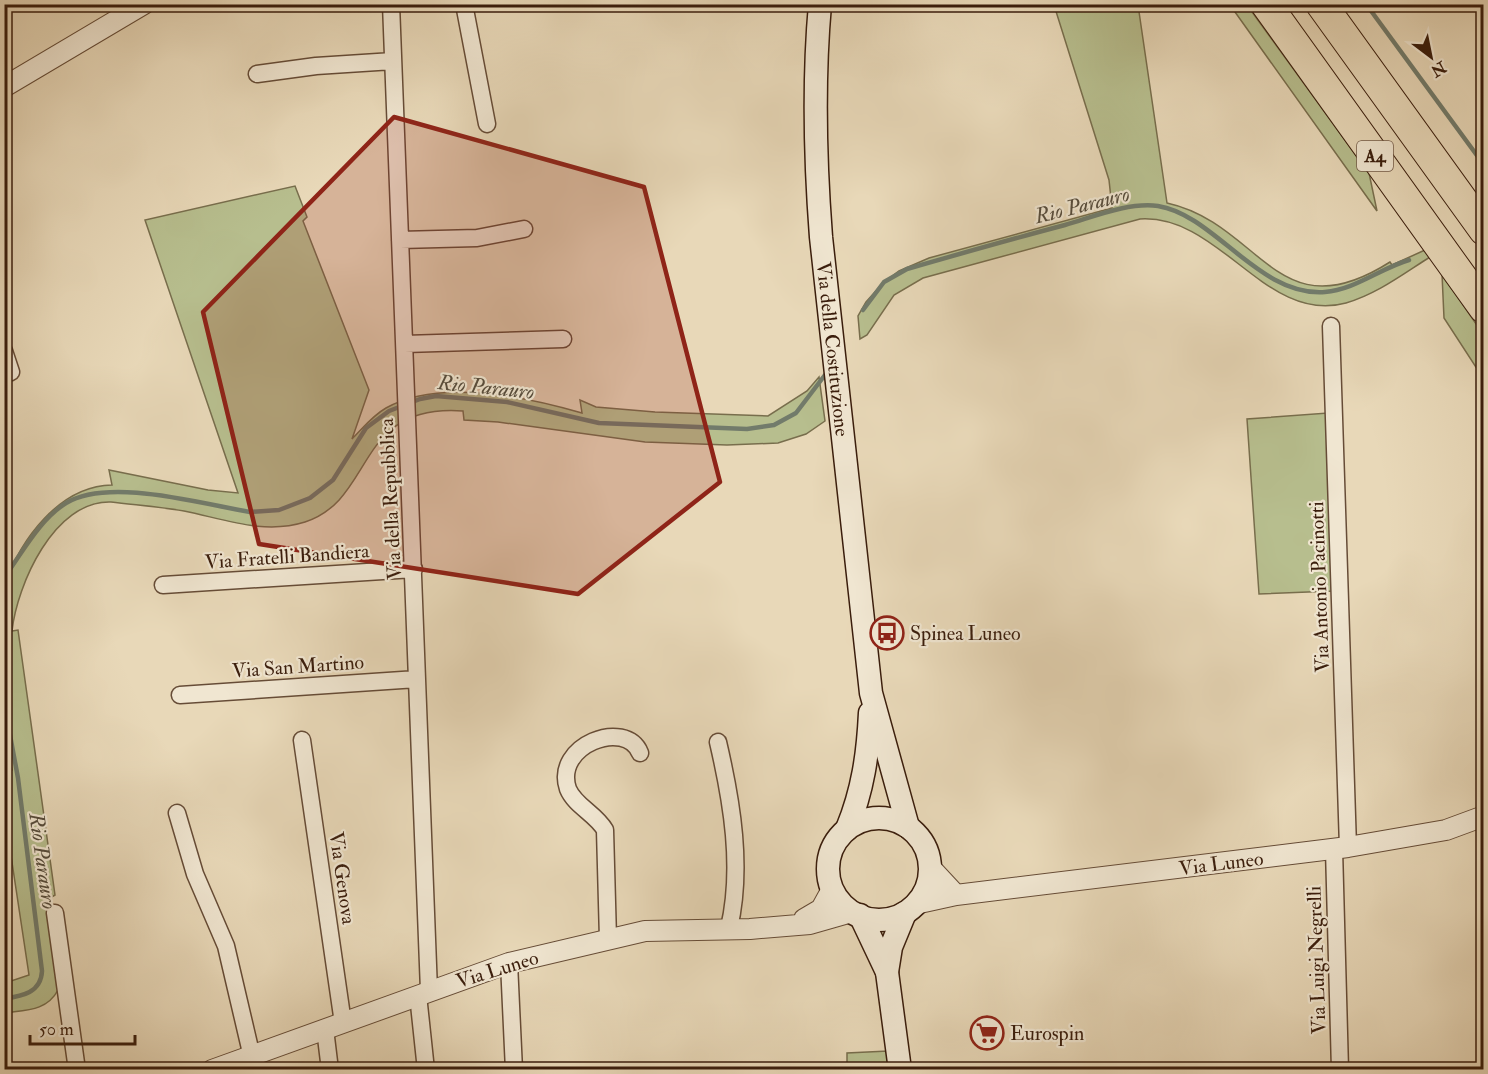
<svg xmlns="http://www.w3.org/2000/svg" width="1488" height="1074" font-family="'IM FELL Double Pica',serif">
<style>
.green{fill:#b7be8e;stroke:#786e4d;stroke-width:1.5}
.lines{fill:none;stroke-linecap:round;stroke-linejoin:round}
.stream{stroke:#727b6b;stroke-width:4.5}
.minor-casing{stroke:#664c37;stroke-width:19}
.tertiary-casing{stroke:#664c37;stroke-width:22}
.secondary-casing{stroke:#3a1d0c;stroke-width:25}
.motorway-casing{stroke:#3a1d0c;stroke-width:32}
.minor{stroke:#f0e6d1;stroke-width:16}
.tertiary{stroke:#f0e6d1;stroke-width:20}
.secondary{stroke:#f0e6d1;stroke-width:22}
.motorway{stroke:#e8d8b8;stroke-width:30}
.marked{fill:#8f2418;fill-opacity:0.2;stroke:#8f2418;stroke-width:4.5;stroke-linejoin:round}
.labels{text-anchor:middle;stroke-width:4.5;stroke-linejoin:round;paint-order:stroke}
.shield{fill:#f0e6d1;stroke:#715947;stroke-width:1.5}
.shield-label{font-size:18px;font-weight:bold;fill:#3a1d0c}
.street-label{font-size:20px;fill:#3a1d0c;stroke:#f0e6d1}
.poi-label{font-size:20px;fill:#3a1d0c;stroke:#f0e6d1;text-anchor:start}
.water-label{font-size:21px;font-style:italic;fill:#564c3c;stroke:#f0e6d1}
</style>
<rect width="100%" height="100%" fill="#e8d8b8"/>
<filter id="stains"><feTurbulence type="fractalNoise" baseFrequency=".00333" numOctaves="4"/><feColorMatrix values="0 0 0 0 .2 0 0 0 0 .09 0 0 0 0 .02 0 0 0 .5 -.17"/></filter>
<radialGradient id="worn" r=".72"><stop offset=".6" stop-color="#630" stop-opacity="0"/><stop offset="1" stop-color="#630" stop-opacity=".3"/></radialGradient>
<!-- green -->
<path class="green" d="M1054,5H1138L1167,203C1262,224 1277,334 1390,262L1392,265L1425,250L1430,257C1403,274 1377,294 1346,303C1266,325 1220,214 1140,219L923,278L894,295L867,335L860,339L858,316L866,302L883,283L899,271L929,258L1112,208L1109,180Z
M1230,5H1247L1369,173L1377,211Z
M295,186L307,217L303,221L369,390L352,439C363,428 372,416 386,408C438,378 528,397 582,413L580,400L596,407L655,412L768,416L807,391L819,377L825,421L806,434L778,443L727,445L645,442L498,422L464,420L463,411C354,403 376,499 305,522C264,535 224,519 184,511C160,507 135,505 111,502C54,500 17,585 12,631L18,630L55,895L50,898L58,990C47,1011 26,1010 5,1013V983L29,975L5,816L4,773L12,770L4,733L5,585C20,540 59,486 112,485L109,470L208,490L238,493L145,220Z
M1442,274L1483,334V378L1444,318Z
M1328,413L1333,591L1259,594L1247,419Z
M888,1051L890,1069H847V1053Z"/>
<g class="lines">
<!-- stream -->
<path class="stream" d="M1366,4L1484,165
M863,310L884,282L907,269C959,254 1012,239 1065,225C1093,217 1128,202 1158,206C1215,215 1259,297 1325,292C1354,290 1381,268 1409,260
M10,569C26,546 42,518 66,503C109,477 202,504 250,512L279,510L310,498L333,480L366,428L389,411L420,399L436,396L507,402L599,423L747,429L774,425L796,413L828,371
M4,703L18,778L42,971C41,993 22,996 4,999"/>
<defs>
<path id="minor" d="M391,4L429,991
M464,4L487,124
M257,74L316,66L393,61
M400,240L477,238L524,229
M1331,326L1348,847
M405,344L563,339
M4,351L11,372L4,374
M163,585L414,569
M180,695L417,679
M302,740L343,1023
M718,742C732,802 743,868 729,928
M177,813L195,874L226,946L252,1057
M1334,849L1340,1070
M55,913L77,1070
M608,939L605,830C596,814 575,806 568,789C553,745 626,718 640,753
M509,963L514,1070
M418,995L426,1070
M325,1029L330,1070"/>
<path id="tertiary" d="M4,87L144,4
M929,866L956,895
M915,904L956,895L1348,847L1446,830L1484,816
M804,919L821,909L832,889
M212,1070L509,963L645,931L750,929L810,924L852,912"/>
<g id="secondary">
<path id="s1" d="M820,4C813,83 815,159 821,237L871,693L908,827"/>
<circle cx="879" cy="869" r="51"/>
<path d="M847,829C863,790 868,754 870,713"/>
<path d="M860,915L887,972L900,1070"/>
<path d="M887,972L891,947L905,913"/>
</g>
<path id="motorway" d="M1266,4L1484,308
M1321,4L1484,230"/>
</defs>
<!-- minor casing -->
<use href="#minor" class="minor-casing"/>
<!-- tertiary casing -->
<use href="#tertiary" class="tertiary-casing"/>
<!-- secondary casing -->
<use href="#secondary" class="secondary-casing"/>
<!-- motorway casing -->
<use href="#motorway" class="motorway-casing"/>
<!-- minor -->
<use href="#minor" class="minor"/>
<!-- tertiary -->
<use href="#tertiary" class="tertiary"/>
<!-- secondary -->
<use href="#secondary" class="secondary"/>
<!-- motorway -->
<use href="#motorway" class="motorway"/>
</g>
<!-- marked area -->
<path class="marked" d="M394,117L644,187L720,482L578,594L259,544L203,312Z"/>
<!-- icons -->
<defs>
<symbol id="bus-ring" viewBox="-11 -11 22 22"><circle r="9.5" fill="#f0e6d1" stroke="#8f2418" stroke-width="1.5"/><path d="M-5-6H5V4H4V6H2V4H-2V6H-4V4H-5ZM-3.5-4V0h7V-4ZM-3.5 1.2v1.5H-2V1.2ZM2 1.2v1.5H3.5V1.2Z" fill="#8f2418"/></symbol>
<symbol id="supermarket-ring" viewBox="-11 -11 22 22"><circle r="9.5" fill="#f0e6d1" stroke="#8f2418" stroke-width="1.5"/><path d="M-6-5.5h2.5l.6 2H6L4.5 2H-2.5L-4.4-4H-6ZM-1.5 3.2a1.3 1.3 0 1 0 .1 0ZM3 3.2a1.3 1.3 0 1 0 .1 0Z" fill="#8f2418"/></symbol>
</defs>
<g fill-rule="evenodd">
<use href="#bus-ring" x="868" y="614" width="38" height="38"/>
<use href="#supermarket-ring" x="968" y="1014" width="38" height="38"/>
</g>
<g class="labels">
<!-- shield labels -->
<rect class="shield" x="1357" y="141" width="36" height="30" rx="4.5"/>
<g class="shield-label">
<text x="1375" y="162">A4</text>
</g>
<!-- street labels -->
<g class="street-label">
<text dy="7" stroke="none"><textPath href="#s1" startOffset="346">Via della Costituzione</textPath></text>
<text transform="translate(390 499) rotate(-93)" y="7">Via della Repubblica</text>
<text transform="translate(287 556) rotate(-4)" y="7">Via Fratelli Bandiera</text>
<text transform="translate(1319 587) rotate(-92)" y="7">Via Antonio Pacinotti</text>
<text transform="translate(298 666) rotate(-4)" y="7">Via San Martino</text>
<text transform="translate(1221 863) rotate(-7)" y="7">Via Luneo</text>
<text transform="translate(343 878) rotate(82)" y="7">Via Genova</text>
<text transform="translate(1316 960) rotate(-92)" y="7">Via Luigi Negrelli</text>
<text transform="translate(497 969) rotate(-17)" y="7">Via Luneo</text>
</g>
<!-- poi labels -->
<g class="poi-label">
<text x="910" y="640">Spinea Luneo</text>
<text x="1010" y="1040">Eurospin</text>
</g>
<!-- water labels -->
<g class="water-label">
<text transform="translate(1082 205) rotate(-14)" y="7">Rio Parauro</text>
<text transform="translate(486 387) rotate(6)" y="7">Rio Parauro</text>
<text transform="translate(43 861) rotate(82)" y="7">Rio Parauro</text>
</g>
</g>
<!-- margin -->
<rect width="1488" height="1074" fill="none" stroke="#e8d8b8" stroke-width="24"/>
<rect x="6" y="6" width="1476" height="1062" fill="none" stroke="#3a1d0c" stroke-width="3"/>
<rect x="12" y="12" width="1464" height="1050" fill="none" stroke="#3a1d0c" stroke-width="1.5"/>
<!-- north arrow -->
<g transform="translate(1431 57) rotate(148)" stroke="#f0e6d1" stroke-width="4.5" paint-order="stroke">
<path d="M0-4.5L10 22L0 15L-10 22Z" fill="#3a1d0c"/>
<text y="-9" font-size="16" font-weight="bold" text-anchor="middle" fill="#3a1d0c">N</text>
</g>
<!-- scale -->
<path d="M30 1035v9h105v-9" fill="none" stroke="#3a1d0c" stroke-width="3"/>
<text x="39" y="1035" font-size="18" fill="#3a1d0c" stroke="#f0e6d1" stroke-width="4.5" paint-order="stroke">50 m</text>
<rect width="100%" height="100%" filter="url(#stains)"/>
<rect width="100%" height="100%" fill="url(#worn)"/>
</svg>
